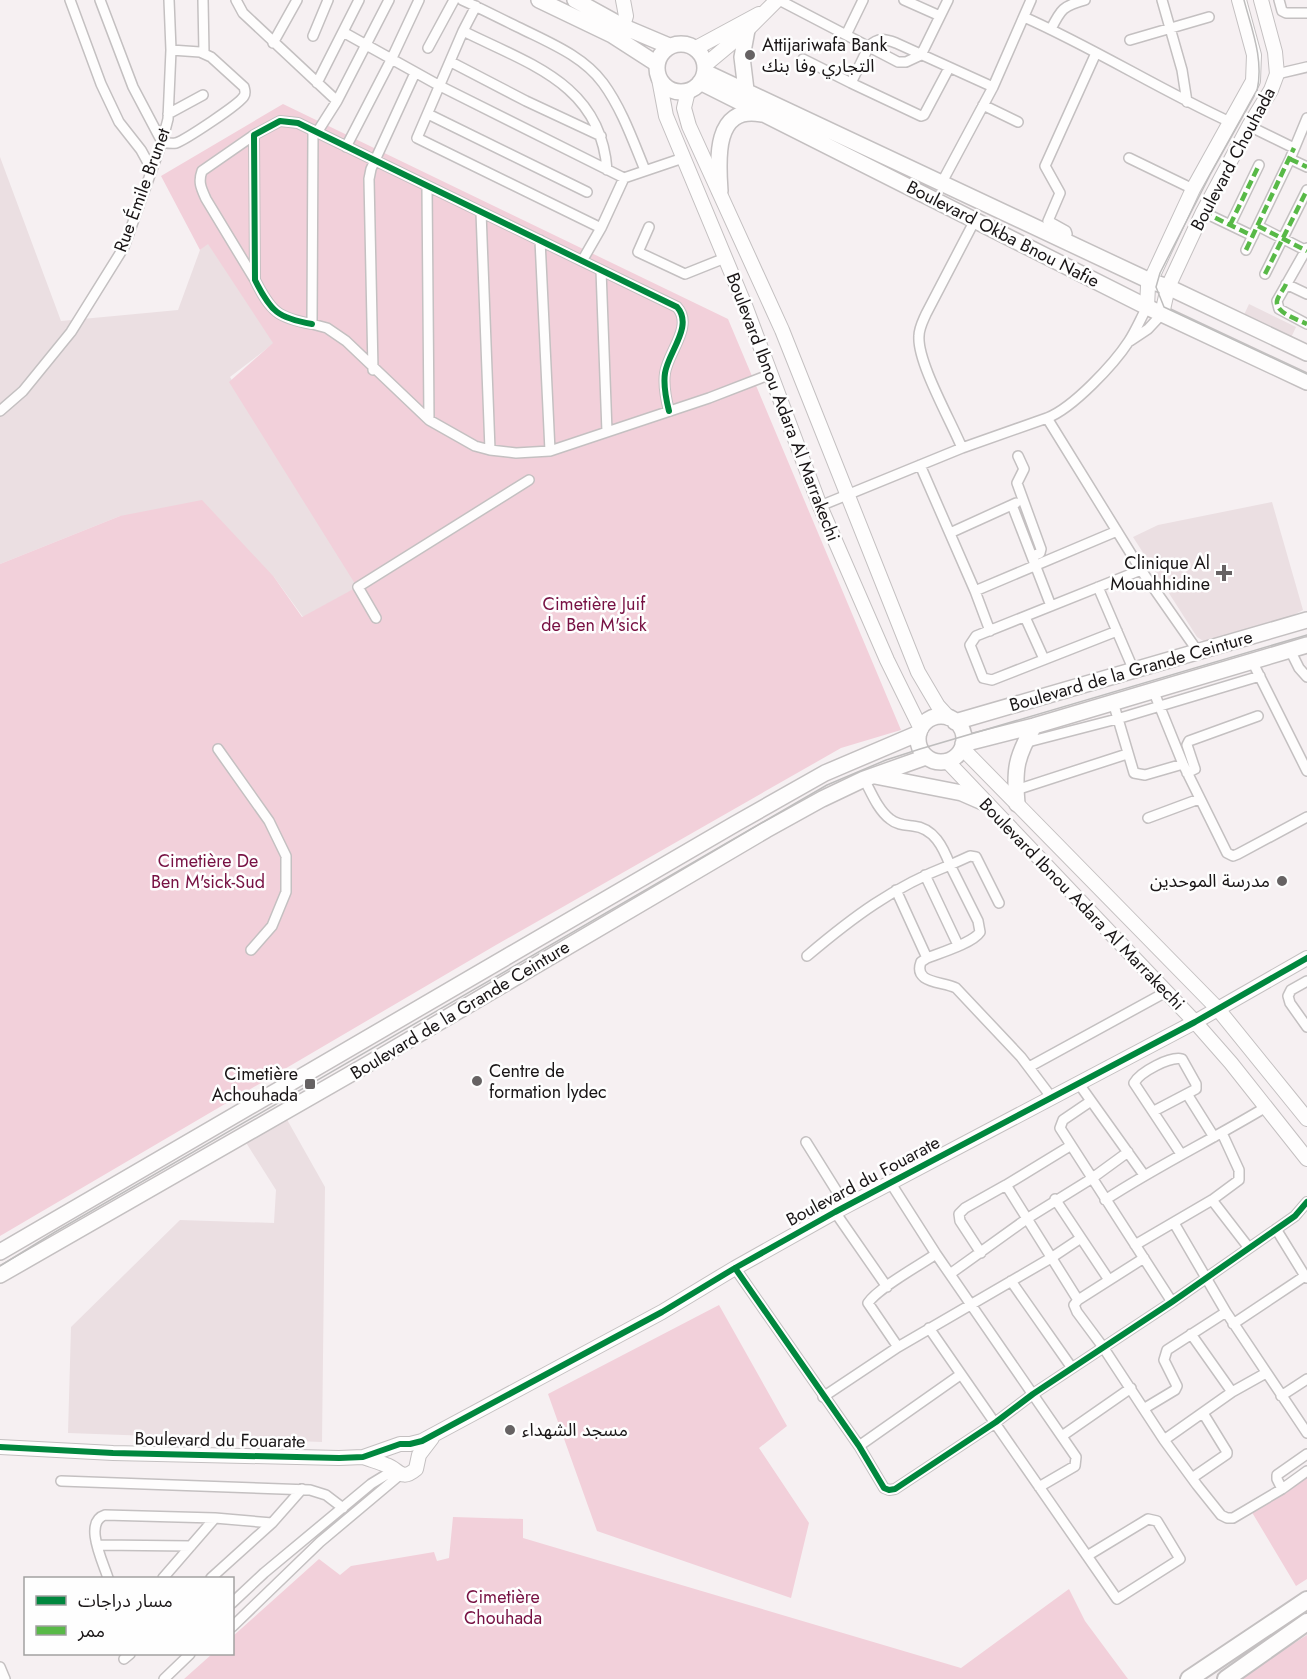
<svg xmlns="http://www.w3.org/2000/svg" width="1307" height="1679" font-family="Jost,'Noto Sans Arabic',sans-serif">
<style>
.built{fill:#ebdfe2}
.green{fill:#f2d0da}
.lines{fill:none;stroke-linecap:round;stroke-linejoin:round}
.street-casing{stroke:#c4c0c1;stroke-width:12}
.secondary-casing{stroke:#c4c0c1;stroke-width:16}
.primary-casing{stroke:#c4c0c1;stroke-width:18}
.highway-casing{stroke:#c4c0c1;stroke-width:20}
.street{stroke:#fefdfd;stroke-width:9}
.secondary{stroke:#fefdfd;stroke-width:14}
.primary{stroke:#fefdfd;stroke-width:15}
.highway{stroke:#fefdfd;stroke-width:16}
.tram{stroke:#bebdbd;stroke-width:1.5}
.quiet{stroke:#58b947;stroke-width:4.5;stroke-dasharray:9 4.5;stroke-linecap:butt}
.cycleway-casing{stroke:#fefefe;stroke-width:10}
.cycleway{stroke:#00873e;stroke-width:6}
.poi-dot{fill:#666263;stroke:#fefefe;stroke-width:2}
.labels{text-anchor:middle;stroke-width:5;stroke-linejoin:round;paint-order:stroke}
.poi-label{font-size:18px;fill:#191516;stroke:#fefefe;text-anchor:start}
.street-label{font-size:18px;fill:#191516;stroke:#fefefe}
.park-label{font-size:18px;fill:#771143;stroke:#fefefe}
</style>
<rect width="100%" height="100%" fill="#f6f0f2"/>
<!-- built -->
<path class="built" d="M0,157L61,321L178,310L200,250L208,243L274,343L230,377L358,587L303,617L274,577L120,516L0,564Z
M1249,304L1296,327L1290,340L1243,317Z
M1272,502L1303,610L1272,626L1208,644L1197,637L1133,537L1158,525Z
M285,1116L325,1187L322,1442L68,1433L71,1327L180,1220L274,1223L276,1190L245,1141Z"/>
<!-- green -->
<path class="green" d="M283,104L728,319L901,730L841,748L496,945L0,1236V564L120,516L202,500L274,577L302,617L357,587L229,382L273,343L208,244L200,250L161,176Z
M719,1305L787,1426L759,1448L809,1523L791,1598L597,1531L548,1394Z
M1307,1474V1579L1296,1586L1250,1509Z
M453,1517L523,1519V1538L961,1668L1069,1589L1085,1621L1128,1679H184L212,1654H232L233,1636L319,1559L340,1575L351,1566L434,1552L437,1561L449,1558Z
M1307,1635V1679H1238Z"/>
<g class="lines">
<defs>
<path id="street" d="M70,0L101,84L119,122L141,150L152,170
M100,0L133,87L162,142C167,143 171,144 176,143C185,140 240,104 244,96C246,93 245,91 244,87L211,57L200,52L171,50
M203,0L204,53
M236,0L243,13L337,101
M462,0C482,9 501,19 520,28C550,43 583,56 603,83C622,109 633,141 645,170
M779,0L898,62H906L921,55L948,0
M904,0L940,16
M1162,0L1182,70L1187,102
M1279,0L1282,11L1286,13H1307
M1024,17C1094,48 1160,90 1230,122
M1051,29C1061,9 1063,6 1085,0
M463,31L476,6
M343,32L440,86L624,178L683,158
M846,35L863,0
M313,36L328,0
M1130,40L1209,17
M273,43L297,0
M428,48L454,0
M803,59L851,83
M451,62L526,101L601,136
M949,68L924,115L921,116L851,83L869,46C878,37 885,39 896,43L993,87
M1277,74L1307,67
M317,83L359,0
M983,105L1018,122
M168,114L203,95
M428,114L587,192
M1249,126L1294,148
M313,132L312,324L327,328L346,341L429,420L475,446L490,450L516,453L550,451L709,398L771,374
M316,134L337,101L389,0
M254,135L202,171C198,182 201,188 206,199L255,280
M346,147L391,60L419,0
M1129,158L1193,189
M1290,159L1307,167
M941,184L993,87L1031,0
M427,186L429,420
M481,212L490,450
M1203,212L1253,236
M1230,225L1259,165
M1258,226L1307,251
M649,227L638,252L685,274L725,258
M601,228L417,138L463,31C529,64 601,84 607,170
M540,240L550,451
M1064,241L1067,234L1066,231L1048,221L1060,193L1045,166L1096,53
M1307,248L1277,301L1279,309L1307,324
M1246,250L1290,159L1307,118
M582,261L601,228L624,178
M601,270L607,432
M1265,274L1307,190
M1286,284L1307,294
M1147,307C1141,318 1136,330 1129,341C1114,364 1073,408 1047,418L1141,570L1199,653
M312,324C278,318 271,312 255,280L254,135L280,121L298,123L677,307C694,326 668,352 665,373C663,386 666,399 669,411
M1130,341L1148,329L1162,314
M373,370L369,179L371,169L415,73
M0,411L23,391L71,332L124,247L162,142L168,119L171,50L169,0
M962,448C951,421 917,362 919,336C919,328 923,321 926,314L975,220
M1018,456L1024,469L1017,483L1041,549L1040,553L1033,556
M920,465L975,591L990,631
M1012,505L1051,606
M820,506L962,448L1047,418
M950,533L1016,503
M1098,587L1134,671
M975,591L1117,531
M1025,617L1044,659
M376,618L358,587L529,480
M1117,631L992,680L983,678L970,645L976,636L1141,570
M1290,650L1299,668L1307,677
M1252,661L1307,771
M1153,690L1183,764L1227,853L1233,856L1238,854L1307,817
M1113,702L1134,773L1145,775L1183,764
M1024,743L1117,719L1260,676
M218,749L269,821L286,856V892L272,926L251,950
M1187,773L1195,769L1187,745L1189,741L1258,716
M1016,790L1127,754
M1148,818L1199,799
M925,875L958,945
M896,890L927,958
M999,903L976,857L970,856L950,865L978,921L980,932C973,943 940,953 927,958L921,962C913,984 943,981 956,988L1021,1057L1052,1098
M807,956C853,917 893,887 950,865C943,847 934,828 913,826C905,825 897,825 890,819C878,810 871,792 864,779
M1307,981L1291,990L1288,996L1290,1003L1307,1027
M1029,1067L1166,992
M1079,1084L1144,1175
M1187,1094L1214,1137
M1091,1101L1063,1120L1060,1128L1172,1302
M1154,1111L1196,1089V1084L1182,1059C1170,1056 1140,1072 1134,1083L1181,1154
M806,1142L846,1206
M1070,1146L1006,1185L1078,1300
M890,1182L936,1254L1076,1457L1075,1466L1039,1487
M1055,1199L1109,1280
M1105,1200C1157,1166 1213,1139 1266,1107
M1212,1200L1249,1248
M835,1212L887,1287
M1174,1223L1226,1312L1307,1433
M1276,1229L1305,1276
M1135,1245L1212,1200L1239,1180V1170L1222,1133
M981,1253L960,1221L959,1214L965,1208L1006,1185
M1144,1258L1078,1300L1074,1305L1077,1312L1103,1347L1164,1440L1197,1485L1221,1515L1227,1518H1233L1282,1489L1307,1471
M735,1268L859,1446L884,1488L889,1490L895,1489L996,1422L1033,1394L1172,1302L1295,1216L1307,1202
M950,1274L1028,1218L1091,1179L1128,1152
M1011,1281L1072,1368
M1233,1324L1305,1276L1307,1278
M929,1328L1117,1599L1180,1559L1157,1521L1148,1519L1087,1556
M1191,1334L1232,1392
M898,1347L868,1303C878,1288 920,1265 936,1254
M1281,1396L1307,1379
M823,1397L898,1347L1051,1258L1081,1238
M1145,1408L1175,1390L1177,1386L1164,1360L1167,1350L1226,1312
M1062,1436L1131,1388
M1164,1440L1232,1392L1266,1373
M859,1446L960,1375
M1192,1478L1227,1454V1452L1203,1413
M61,1481L310,1490L326,1495L343,1508
M1282,1489L1277,1479V1475L1307,1454
M98,1545L191,1546
M108,1578C103,1562 83,1522 105,1515L215,1518L272,1523
M163,1578L215,1518
M211,1578L272,1523L302,1489
M232,1603L264,1573L371,1484L394,1470
M232,1627L320,1542L401,1474
M124,1659L130,1654
M0,1667L5,1679
M164,1679L190,1654"/>
<path id="secondary" d="M620,35L626,16L623,0
M696,48L759,14
M705,65L747,30L777,0
M659,79L666,116L746,308L820,506L887,660L921,729
M688,91L684,108L689,126L782,330L918,672L938,706L949,718
M1147,307L1148,286L1193,189L1253,81L1254,55L1239,0
M1162,314L1168,287L1203,212L1249,126L1271,90L1277,74L1275,52L1261,0
M962,748L1217,1008L1307,1119
M947,761L1195,1022L1231,1063L1307,1159
M0,1447L113,1453L339,1458L363,1457L400,1444H410L422,1441L662,1312L735,1268L835,1212L1195,1022L1307,958
M363,1457C371,1460 379,1462 386,1465C399,1469 401,1482 416,1469L419,1455L432,1438"/>
<path id="primary" d="M539,0L612,35L657,64
M575,0L624,27L669,46
M657 68a24 24 0 1 1 48 0a24 24 0 1 1-48 0Z
M705,72L1150,281L1168,287L1307,353
M700,82L1147,307L1307,382
M746,90L742,57L747,30
M720,191C718,162 713,105 761,114
M918 739a23 23 0 1 1 46 0a23 23 0 1 1-46 0Z
M955,722L1307,620
M963,744L1034,726L1307,645
M875,776L962,793L985,803
M1017,804C1014,769 1016,757 1034,726
M0,1252L735,824L825,773L919,733
M0,1275L368,1064L766,830L822,799L864,779L926,757"/>
<path id="highway" d="M1189,1679L1307,1600
M1226,1679L1307,1622"/>
</defs>
<!-- street casing -->
<use href="#street" class="street-casing"/>
<!-- secondary casing -->
<use href="#secondary" class="secondary-casing"/>
<!-- primary casing -->
<use href="#primary" class="primary-casing"/>
<!-- highway casing -->
<use href="#highway" class="highway-casing"/>
<!-- street -->
<use href="#street" class="street"/>
<!-- secondary -->
<use href="#secondary" class="secondary"/>
<!-- primary -->
<use href="#primary" class="primary"/>
<!-- highway -->
<use href="#highway" class="highway"/>
<!-- tram -->
<path class="tram" d="M1244,0C1252,30 1264,60 1257,91L1210,175L1160,273L1156,287L1164,307L1307,374
M0,1266L55,1232L827,785L886,760L920,749L1307,635"/>
<!-- quiet -->
<path class="quiet" d="M1290,159L1307,167
M1203,212L1253,236
M1230,225L1259,165
M1258,226L1307,251
M1246,250L1294,148
M1265,274L1307,190
M1286,284C1284,289 1278,296 1277,301C1275,313 1299,320 1307,324"/>
<defs>
<path id="cycleway" d="M312,324C278,318 271,312 255,280L254,135L280,121L298,123L677,307C694,326 668,352 665,373C663,386 666,399 669,411
M735,1268L859,1446L884,1488L889,1490L895,1489L996,1422L1033,1394L1172,1302L1295,1216L1307,1202
M0,1447L113,1453L339,1458L363,1457L400,1444H410L422,1441L662,1312L735,1268L835,1212L1195,1022L1307,958"/>
</defs>
<!-- cycleway casing -->
<use href="#cycleway" class="cycleway-casing"/>
<!-- cycleway -->
<use href="#cycleway" class="cycleway"/>
</g>
<!-- markers -->
<g class="poi-dot">
<circle cx="750" cy="55" r="6"/>
<path d="M1221 564h6v6h6v6h-6v6h-6v-6h-6v-6h6z"/>
<circle cx="1282" cy="881" r="6"/>
<circle cx="477" cy="1081" r="6"/>
<rect x="304" y="1078" width="12" height="12" rx="3"/>
<circle cx="510" cy="1430" r="6"/>
</g>
<g class="labels">
<!-- poi labels -->
<g class="poi-label">
<text x="762" y="51">Attijariwafa Bank<tspan x="762" dy="21">التجاري وفا بنك</tspan></text>
<text x="1210" y="569" text-anchor="end">Clinique Al<tspan x="1210" dy="21">Mouahhidine</tspan></text>
<text x="1270" y="887" text-anchor="end">مدرسة الموحدين</text>
<text x="489" y="1077">Centre de<tspan x="489" dy="21">formation lydec</tspan></text>
<text x="298" y="1080" text-anchor="end">Cimetière<tspan x="298" dy="21">Achouhada</tspan></text>
<text x="522" y="1436">مسجد الشهداء</text>
</g>
<!-- street labels -->
<g class="street-label">
<text transform="translate(1233 159) rotate(-62)" y="6">Boulevard Chouhada</text>
<text transform="translate(142 190) rotate(-70)" y="6">Rue Émile Brunet</text>
<text transform="translate(1003 234) rotate(27)" y="6">Boulevard Okba Bnou Nafie</text>
<text transform="translate(783 407) rotate(69)" y="6">Boulevard Ibnou Adara Al Marrakechi</text>
<text transform="translate(1131 671) rotate(-16)" y="6">Boulevard de la Grande Ceinture</text>
<text transform="translate(1082 904) rotate(46)" y="6">Boulevard Ibnou Adara Al Marrakechi</text>
<text transform="translate(460 1010) rotate(-31)" y="6">Boulevard de la Grande Ceinture</text>
<text transform="translate(863 1181) rotate(-28)" y="6">Boulevard du Fouarate</text>
<text transform="translate(220 1440) rotate(1)" y="6">Boulevard du Fouarate</text>
</g>
<!-- park labels -->
<g class="park-label">
<text x="594" y="610">Cimetière Juif<tspan x="594" dy="21">de Ben M'sick</tspan></text>
<text x="208" y="867">Cimetière De<tspan x="208" dy="21">Ben M'sick-Sud</tspan></text>
<text x="503" y="1603">Cimetière<tspan x="503" dy="21">Chouhada</tspan></text>
</g>
</g>
<!-- legend -->
<rect x="24" y="1577" width="210" height="78" fill="#fefefe" stroke="#a2a1a1" stroke-width="1.5"/>
<rect x="36" y="1596" width="30" height="9" fill="#00873e" stroke="#a2a1a1" stroke-width="1.5"/>
<text x="78" y="1607" font-size="18" fill="#191516">مسار دراجات</text>
<rect x="36" y="1626" width="30" height="9" fill="#58b947" stroke="#a2a1a1" stroke-width="1.5"/>
<text x="78" y="1637" font-size="18" fill="#191516">ممر</text>
</svg>
